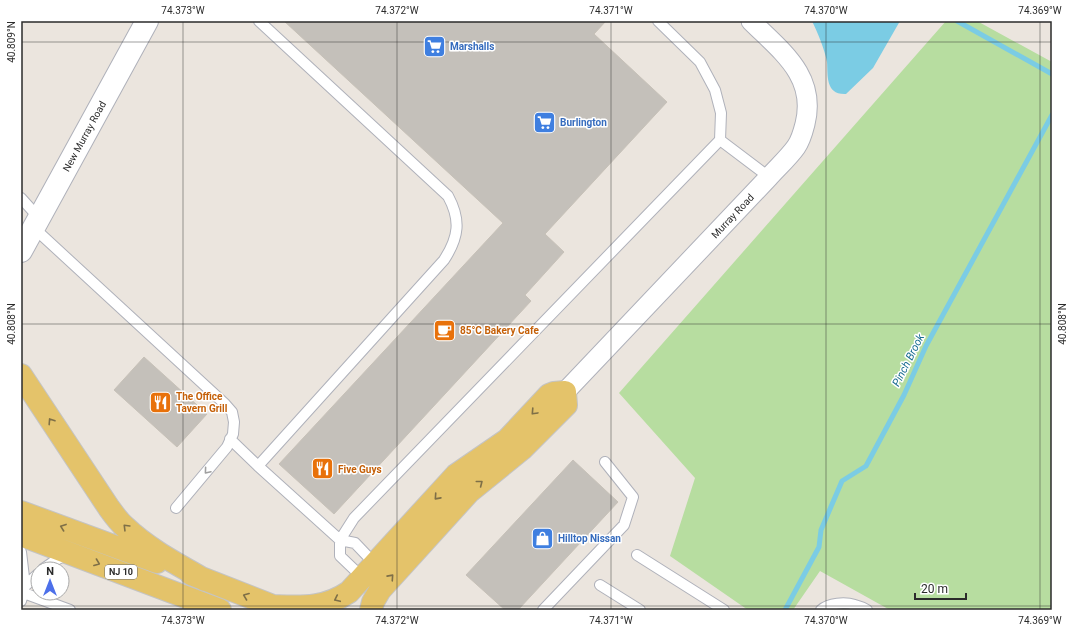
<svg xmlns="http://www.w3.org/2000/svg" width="1073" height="631" font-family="Roboto,sans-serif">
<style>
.green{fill:#b7dda0}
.water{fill:#7bcce4}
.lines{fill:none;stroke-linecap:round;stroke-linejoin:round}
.stream{stroke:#7bcce4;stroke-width:5}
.building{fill:#c4c0ba;stroke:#c7c1b8}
.lane-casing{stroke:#afb1ba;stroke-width:12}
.street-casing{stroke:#afb1ba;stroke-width:21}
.secondary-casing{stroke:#afb1ba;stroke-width:24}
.primary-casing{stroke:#c4c4c4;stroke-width:24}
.lane{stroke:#fff;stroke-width:10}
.street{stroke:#fff;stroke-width:19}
.secondary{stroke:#fff;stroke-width:22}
.primary{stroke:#e4c36a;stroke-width:22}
.oneway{stroke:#7e6f47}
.oneway2{stroke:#a0a0a0}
.ticks{fill:none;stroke:#2b2b2b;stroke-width:1;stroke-opacity:0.45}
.labels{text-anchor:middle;stroke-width:3;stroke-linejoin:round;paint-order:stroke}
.shield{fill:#fff;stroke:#6b6b6b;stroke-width:1}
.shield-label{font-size:9px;font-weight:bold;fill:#2b2b2b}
.shop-label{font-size:10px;font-weight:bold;fill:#366cbe;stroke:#fff;text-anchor:start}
.street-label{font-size:10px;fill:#2b2b2b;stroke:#fff}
.food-label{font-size:10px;font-weight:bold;fill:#c56008;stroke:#fff;text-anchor:start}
.water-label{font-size:11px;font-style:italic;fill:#196c91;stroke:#fff}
.neatline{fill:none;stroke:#2b2b2b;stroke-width:1.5}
.ticks-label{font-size:10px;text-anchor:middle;fill:#2b2b2b}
</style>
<rect width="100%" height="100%" fill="#ebe5de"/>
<!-- green -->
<path class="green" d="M946,21H977L1052,62V610H890L820,571L793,610H748L670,556L695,478L619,393Z"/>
<!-- water -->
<path class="water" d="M812,21H900L873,68L846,94C825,95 828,75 827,62C825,50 817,31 812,21Z"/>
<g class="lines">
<!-- stream -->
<path class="stream" d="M957,21L1052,74
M785,610L819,547L821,530L842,481L866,466L904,395L926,346L1052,115"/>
</g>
<!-- building -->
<path class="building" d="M284,21H606L594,34L667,102L545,234L564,252L525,295L531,301L334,514L279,464L503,223Z
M144,357L207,414L177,447L114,390Z
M573,460L618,502L518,610H505L466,575Z"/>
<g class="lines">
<defs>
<path id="lane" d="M259,21L448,196C461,220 459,237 444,260L258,466L340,540L354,518L720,140
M658,21L700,62L715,90L721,113L720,140L769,177
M21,198L39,218
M34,228L225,404L232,412L234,422L233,434L227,447L176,508
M230,439L258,466
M21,552L25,586L21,601
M637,555L724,610
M43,569L56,560L67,554
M363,578L340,556V540L355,543L375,564
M600,585L640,610
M25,586L38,574
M21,592L70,610
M543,610L624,525L633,497L605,462
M821,610C829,603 845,602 855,605C859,606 864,608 867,610"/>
<g id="street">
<path id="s1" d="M565,392L769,177C778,167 789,157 796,147C801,140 803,132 805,124C817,76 781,51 751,21"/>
</g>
<g id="secondary">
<path id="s2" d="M21,251L147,21"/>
</g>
<path id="primary" d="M21,375L109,508C114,515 119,522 125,527C148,549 177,564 205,580
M21,512L157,562
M21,535L220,610
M191,574L283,610
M273,606C302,607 324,609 349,592L456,475L507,440L549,395L554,393L565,392L566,405L522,449L469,492L380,590L373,602L371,610"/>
</defs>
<!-- lane casing -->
<use href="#lane" class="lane-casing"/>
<!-- street casing -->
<use href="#street" class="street-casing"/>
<!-- secondary casing -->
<use href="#secondary" class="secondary-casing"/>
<!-- primary casing -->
<use href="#primary" class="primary-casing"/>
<!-- lane -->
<use href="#lane" class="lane"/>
<!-- street -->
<use href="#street" class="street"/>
<!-- secondary -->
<use href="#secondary" class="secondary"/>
<!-- primary -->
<use href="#primary" class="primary"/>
</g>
<!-- one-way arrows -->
<defs><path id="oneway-chevron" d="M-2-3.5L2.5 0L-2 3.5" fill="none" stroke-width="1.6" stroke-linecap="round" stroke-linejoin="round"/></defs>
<g class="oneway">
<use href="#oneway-chevron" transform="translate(534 412) rotate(133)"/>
<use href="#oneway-chevron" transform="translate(51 421) rotate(-123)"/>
<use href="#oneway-chevron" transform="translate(480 483) rotate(-38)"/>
<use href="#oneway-chevron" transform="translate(437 497) rotate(132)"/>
<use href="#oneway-chevron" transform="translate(63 527) rotate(-160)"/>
<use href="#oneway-chevron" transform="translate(126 527) rotate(-135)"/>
<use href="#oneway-chevron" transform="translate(97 563) rotate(21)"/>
<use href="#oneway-chevron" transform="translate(391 577) rotate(-48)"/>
<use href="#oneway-chevron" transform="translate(246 596) rotate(-159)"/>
<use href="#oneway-chevron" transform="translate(337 599) rotate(155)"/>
</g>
<use class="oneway2" href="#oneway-chevron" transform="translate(207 471) rotate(130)"/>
<!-- ticks -->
<path class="ticks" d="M183,21V610M397,21V610M611,21V610M826,21V610M1040,21V610M21,42H1052M21,324H1052M21,606H1052"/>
<!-- icons -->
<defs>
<symbol id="supermarket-square" viewBox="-11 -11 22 22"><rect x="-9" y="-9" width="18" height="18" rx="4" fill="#3f7fe0" stroke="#fff"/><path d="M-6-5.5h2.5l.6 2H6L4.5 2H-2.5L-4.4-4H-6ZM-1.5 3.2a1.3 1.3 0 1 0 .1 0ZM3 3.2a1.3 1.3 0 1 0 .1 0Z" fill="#fff"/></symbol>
<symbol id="cafe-square" viewBox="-11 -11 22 22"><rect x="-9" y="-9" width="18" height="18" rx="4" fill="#e8710a" stroke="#fff"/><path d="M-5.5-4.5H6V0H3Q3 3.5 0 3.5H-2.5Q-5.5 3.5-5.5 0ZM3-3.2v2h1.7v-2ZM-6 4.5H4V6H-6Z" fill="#fff"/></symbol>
<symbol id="restaurant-square" viewBox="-11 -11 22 22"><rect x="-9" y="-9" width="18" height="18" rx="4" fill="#e8710a" stroke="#fff"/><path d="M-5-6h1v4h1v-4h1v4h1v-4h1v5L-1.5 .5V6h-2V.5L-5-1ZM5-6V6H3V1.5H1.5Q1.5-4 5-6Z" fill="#fff"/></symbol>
<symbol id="shop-square" viewBox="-11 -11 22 22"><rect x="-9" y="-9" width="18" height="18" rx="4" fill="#3f7fe0" stroke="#fff"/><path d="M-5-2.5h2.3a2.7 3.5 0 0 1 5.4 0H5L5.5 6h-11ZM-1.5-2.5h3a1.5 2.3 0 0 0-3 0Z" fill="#fff"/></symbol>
</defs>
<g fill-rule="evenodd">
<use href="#supermarket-square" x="422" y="34" width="25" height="25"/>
<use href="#supermarket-square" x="532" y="110" width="25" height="25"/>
<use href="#cafe-square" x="432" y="318" width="25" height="25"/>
<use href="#restaurant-square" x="148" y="390" width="25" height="25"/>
<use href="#restaurant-square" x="310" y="456" width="25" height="25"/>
<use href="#shop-square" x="530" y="526" width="25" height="25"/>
</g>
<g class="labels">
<!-- shield labels -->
<rect class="shield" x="105" y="565" width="32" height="14" rx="3"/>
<g class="shield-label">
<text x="121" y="575">NJ 10</text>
</g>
<!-- shop labels -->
<g class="shop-label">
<text x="450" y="50">Marshalls</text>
<text x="560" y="126">Burlington</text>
<text x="558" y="542">Hilltop Nissan</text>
</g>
<!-- street labels -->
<g class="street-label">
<text dy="4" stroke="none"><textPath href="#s2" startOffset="131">New Murray Road</textPath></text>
<text dy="4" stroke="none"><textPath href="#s1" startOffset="243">Murray Road</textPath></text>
</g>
<!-- food labels -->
<g class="food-label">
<text x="460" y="334">85°C Bakery Cafe</text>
<text x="176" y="400">The Office<tspan x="176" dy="12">Tavern Grill</tspan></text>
<text x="338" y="473">Five Guys</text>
</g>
<!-- water labels -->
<g class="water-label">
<text transform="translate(908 360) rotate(-63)" y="4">Pinch Brook</text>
</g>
</g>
<!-- border -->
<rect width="1073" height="631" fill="none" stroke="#ffffff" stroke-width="44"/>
<!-- north arrow -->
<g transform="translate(50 581)"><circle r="19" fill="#ffffff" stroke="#aaaaaa"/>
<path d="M0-3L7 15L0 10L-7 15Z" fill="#4d70ea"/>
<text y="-6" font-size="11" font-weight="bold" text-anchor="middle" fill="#2b2b2b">N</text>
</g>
<!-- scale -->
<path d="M915 593v6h51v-6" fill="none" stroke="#2b2b2b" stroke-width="2"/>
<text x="921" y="593" font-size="12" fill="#2b2b2b" stroke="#ffffff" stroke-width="3" paint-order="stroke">20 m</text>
<rect x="22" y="22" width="1029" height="587" class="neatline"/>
<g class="ticks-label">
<text x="183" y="14">74.373°W</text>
<text x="397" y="14">74.372°W</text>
<text x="611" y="14">74.371°W</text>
<text x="826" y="14">74.370°W</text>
<text x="1040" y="14">74.369°W</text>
<text transform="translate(11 42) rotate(-90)" y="4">40.809°N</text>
<text transform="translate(11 324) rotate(-90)" y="4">40.808°N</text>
<text transform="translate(1062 324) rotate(-90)" y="4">40.808°N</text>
<text x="183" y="624">74.373°W</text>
<text x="397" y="624">74.372°W</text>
<text x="611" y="624">74.371°W</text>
<text x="826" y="624">74.370°W</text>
<text x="1040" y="624">74.369°W</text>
</g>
</svg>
